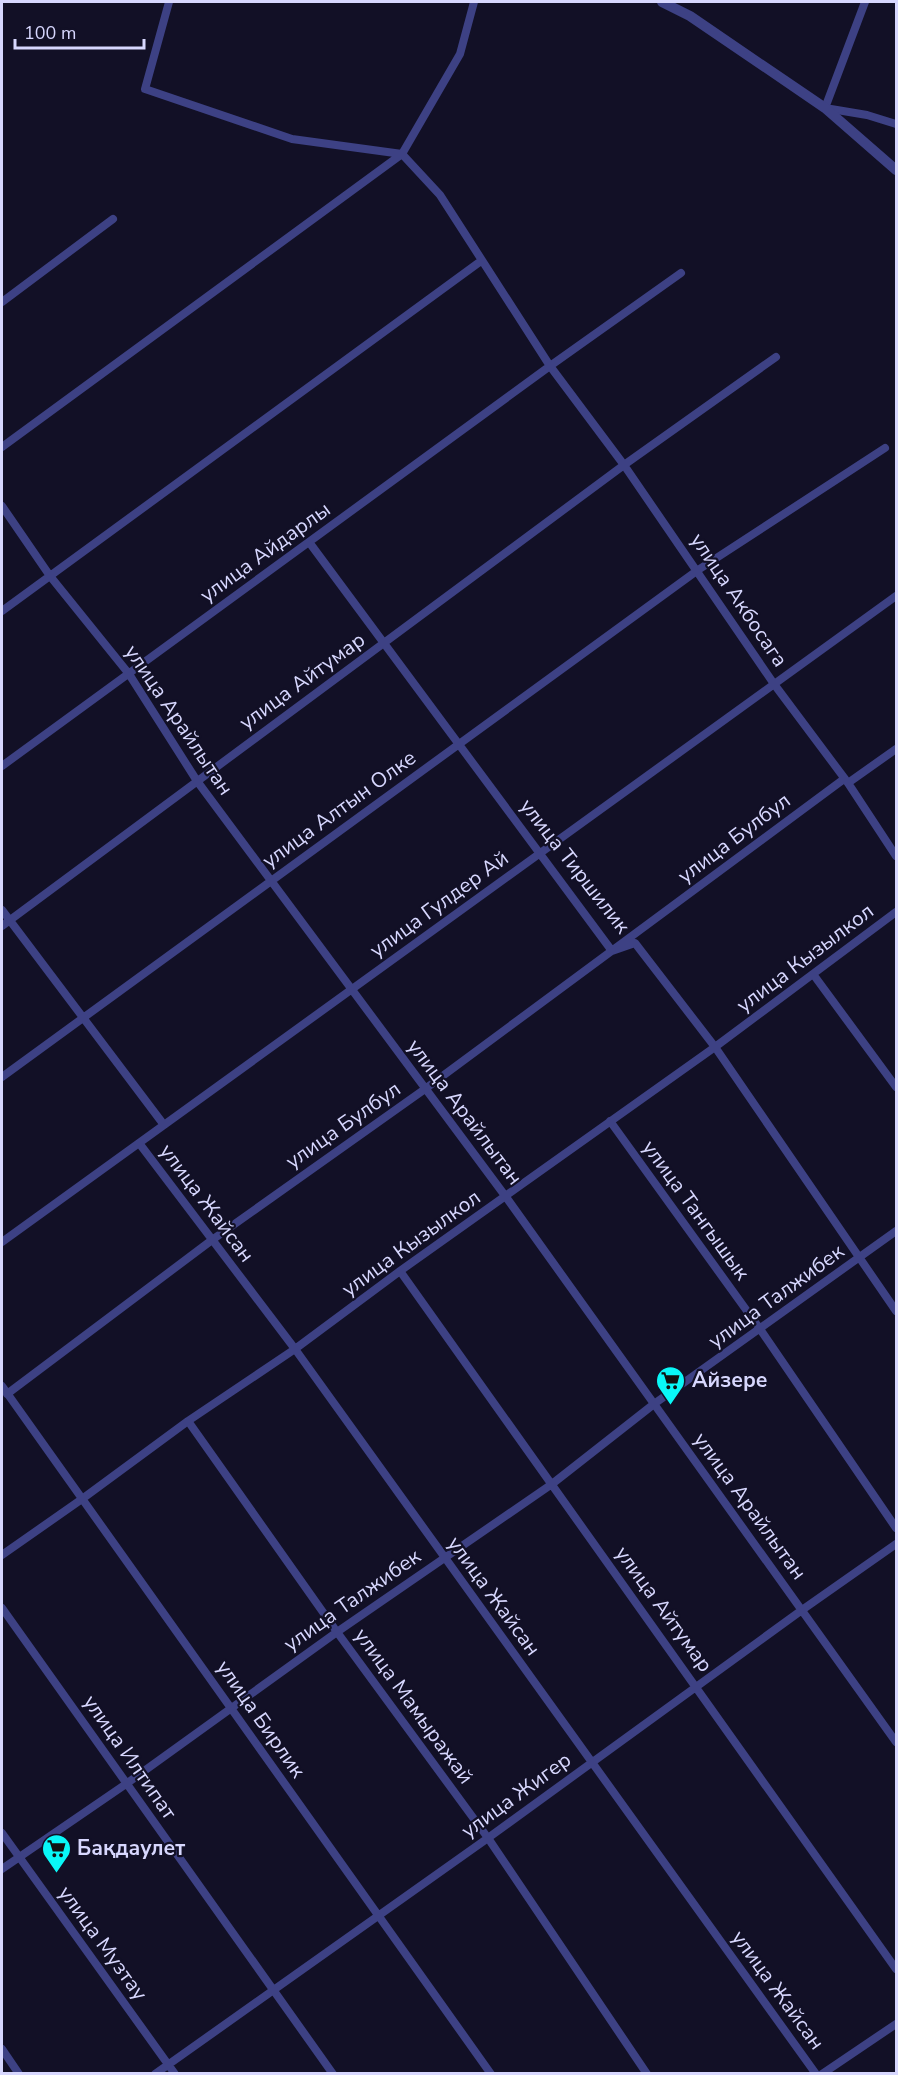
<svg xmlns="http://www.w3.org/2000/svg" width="898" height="2075" font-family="'Nunito Sans',sans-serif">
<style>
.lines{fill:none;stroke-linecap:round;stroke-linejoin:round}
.minor{stroke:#3d4184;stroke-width:8}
.tertiary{stroke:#3d4184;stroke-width:10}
.labels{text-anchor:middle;stroke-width:4.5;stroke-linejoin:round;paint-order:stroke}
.street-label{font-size:21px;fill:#d7d7fe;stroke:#121026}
.poi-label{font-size:21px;font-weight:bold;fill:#d7d7fe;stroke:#121026;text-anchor:start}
</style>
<rect width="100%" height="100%" fill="#121026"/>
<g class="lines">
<!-- minor -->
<path class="minor" d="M169,2L145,89L292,139L402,154L440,195L550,366L624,465L774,684L848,783L896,856
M865,2L825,108L867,115L896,124
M2,302L113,219
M2,447L402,154L460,54L474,2
M2,506L50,576L129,674L197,781L506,1197L896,1742
M309,542L612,951L635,943L715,1047L896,1311
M2,611L481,261
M2,766L550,366L681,273
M848,783L896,749
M2,910L164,1125
M2,926L624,465L776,357
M813,974L896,1087
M2,1077L698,570L885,448
M610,1121L760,1329L896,1528
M139,1143L295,1349L816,2074
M2,1242L896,596
M400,1271L896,1969
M2,1386L491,2074
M7,1394L212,1240L425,1089L844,779
M188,1421L337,1632L488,1838L647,2074
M2,1555L82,1499L188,1421L295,1349L400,1271L715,1047L896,912
M2,1608L333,2074
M2,1833L175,2074
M2,1869L126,1784L337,1632L552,1484L654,1404L896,1231
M2,2049L19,2074
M155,2074L488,1838L802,1610L896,1544
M822,2074L896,2024"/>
<!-- tertiary -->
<path class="tertiary" d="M662,2L690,16L825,108L896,170"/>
</g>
<!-- icons -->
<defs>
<symbol id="supermarket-pin" viewBox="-11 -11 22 30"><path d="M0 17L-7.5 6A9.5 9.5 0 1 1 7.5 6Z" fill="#09f7f7" stroke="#121026"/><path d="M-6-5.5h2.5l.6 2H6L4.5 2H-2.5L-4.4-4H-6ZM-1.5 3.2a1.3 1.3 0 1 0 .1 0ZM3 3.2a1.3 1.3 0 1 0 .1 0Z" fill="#111"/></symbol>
</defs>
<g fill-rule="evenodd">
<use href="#supermarket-pin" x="654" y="1364" width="33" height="45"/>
<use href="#supermarket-pin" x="40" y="1832" width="33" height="45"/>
</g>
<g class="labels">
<!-- street labels -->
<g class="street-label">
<text transform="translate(265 552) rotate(-36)" y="7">улица Айдарлы</text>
<text transform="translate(739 600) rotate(56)" y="7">улица Акбосага</text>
<text transform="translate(302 681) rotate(-36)" y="7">улица Айтумар</text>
<text transform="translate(179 720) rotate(56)" y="7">улица Арайлытан</text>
<text transform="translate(339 809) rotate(-36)" y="7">улица Алтын Олке</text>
<text transform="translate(734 838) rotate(-37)" y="7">улица Булбул</text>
<text transform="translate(575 866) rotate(52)" y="7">улица Тиршилик</text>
<text transform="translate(439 904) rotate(-36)" y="7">улица Гулдер Ай</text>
<text transform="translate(805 958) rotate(-37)" y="7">улица Кызылкол</text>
<text transform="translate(465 1112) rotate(53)" y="7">улица Арайлытан</text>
<text transform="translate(343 1125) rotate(-35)" y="7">улица Булбул</text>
<text transform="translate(207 1203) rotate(53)" y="7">улица Жайсан</text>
<text transform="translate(696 1210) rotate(54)" y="7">улица Тангышык</text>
<text transform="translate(411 1243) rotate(-36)" y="7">улица Кызылкол</text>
<text transform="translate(776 1296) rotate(-36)" y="7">улица Талжибек</text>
<text transform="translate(750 1506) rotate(54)" y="7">улица Арайлытан</text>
<text transform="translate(494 1596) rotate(54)" y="7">улица Жайсан</text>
<text transform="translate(352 1600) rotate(-35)" y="7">улица Талжибек</text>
<text transform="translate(664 1609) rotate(54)" y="7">улица Айтумар</text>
<text transform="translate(414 1706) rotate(54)" y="7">улица Мамыражай</text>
<text transform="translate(261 1719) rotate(55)" y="7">улица Бирлик</text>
<text transform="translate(130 1757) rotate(55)" y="7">улица Илтипат</text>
<text transform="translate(516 1795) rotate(-36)" y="7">улица Жигер</text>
<text transform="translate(103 1943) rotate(54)" y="7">улица Музтау</text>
<text transform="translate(778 1990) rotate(54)" y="7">улица Жайсан</text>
</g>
<!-- poi labels -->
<g class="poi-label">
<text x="692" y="1387">Айзере</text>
<text x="77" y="1855">Бақдаулет</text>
</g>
</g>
<!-- border -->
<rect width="898" height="2075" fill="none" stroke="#d7d7fe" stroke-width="6"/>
<!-- scale -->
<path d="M15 39v9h129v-9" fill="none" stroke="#d7d7fe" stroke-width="3"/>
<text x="24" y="39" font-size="18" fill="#d7d7fe" stroke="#121026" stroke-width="4.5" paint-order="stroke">100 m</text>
</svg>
